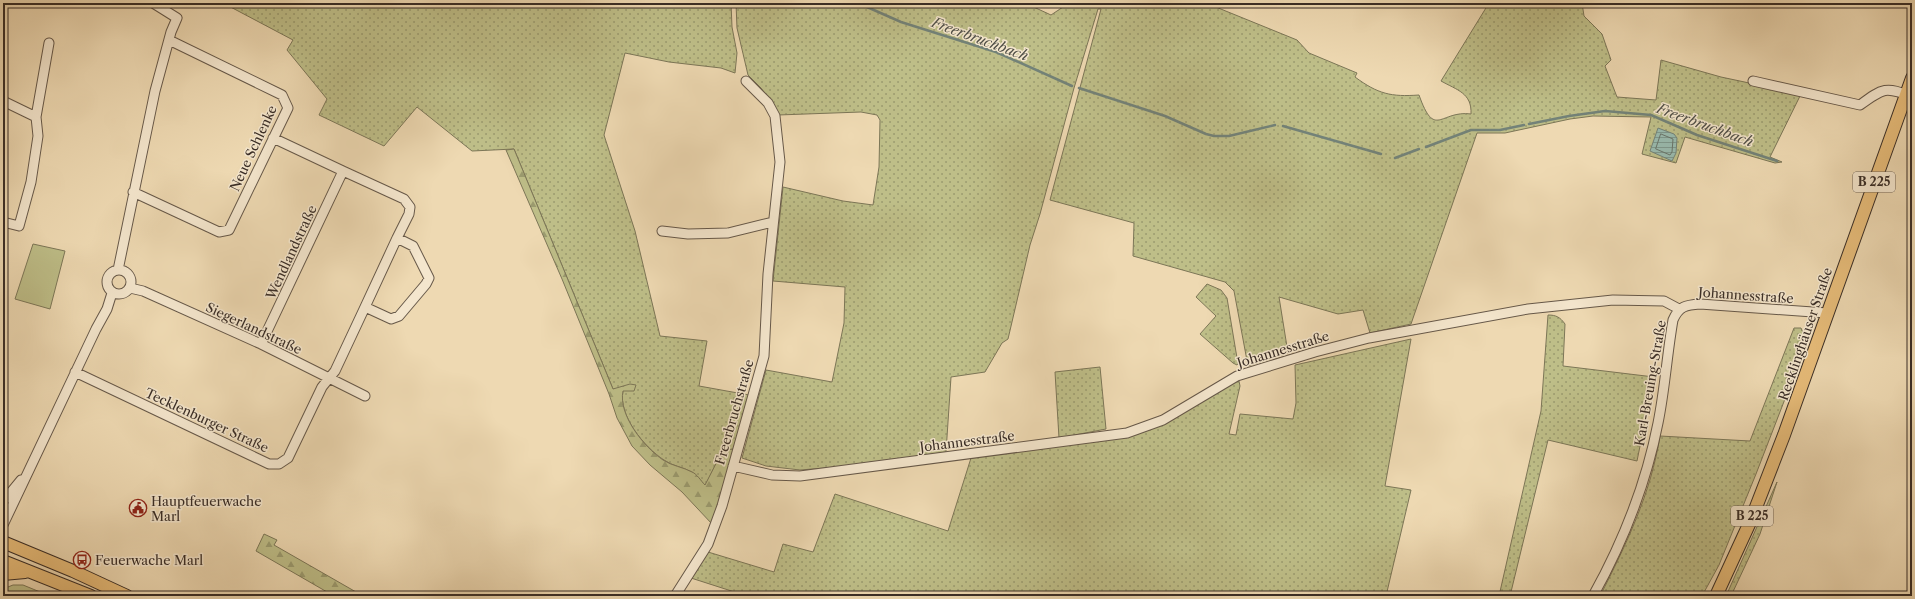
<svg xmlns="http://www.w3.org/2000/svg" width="1915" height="599" font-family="'Libre Caslon Text',serif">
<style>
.grass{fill:url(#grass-dots);stroke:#7c7657}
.forest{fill:url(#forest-firs);stroke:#7c7657}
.park{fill:#bebe88;stroke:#7c7657}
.water{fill:url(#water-rules);stroke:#738278}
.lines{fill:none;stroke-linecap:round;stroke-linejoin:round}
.shore{stroke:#69746a;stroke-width:1}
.stream{stroke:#738278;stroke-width:2.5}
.minor-casing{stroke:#665849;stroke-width:11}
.major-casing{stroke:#392d26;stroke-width:14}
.minor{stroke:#f4e6cd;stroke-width:9}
.major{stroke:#e7bc79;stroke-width:12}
.labels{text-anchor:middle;stroke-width:3;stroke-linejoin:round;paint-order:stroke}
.shield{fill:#f4e6cd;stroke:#716458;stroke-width:1}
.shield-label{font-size:12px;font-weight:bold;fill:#392d26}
.street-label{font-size:13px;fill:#392d26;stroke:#f4e6cd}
.poi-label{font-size:13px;fill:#392d26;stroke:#f4e6cd;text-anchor:start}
.water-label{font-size:14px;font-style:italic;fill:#515048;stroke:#f4e6cd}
</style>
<defs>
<pattern id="grass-dots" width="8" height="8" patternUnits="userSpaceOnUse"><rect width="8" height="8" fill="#bebe88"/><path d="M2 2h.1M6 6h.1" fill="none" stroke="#9b9b6f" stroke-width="1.8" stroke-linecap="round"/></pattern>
<pattern id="forest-firs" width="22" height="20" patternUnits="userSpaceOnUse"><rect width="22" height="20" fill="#bebe88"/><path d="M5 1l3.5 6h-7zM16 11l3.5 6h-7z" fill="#9b9b6f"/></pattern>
<pattern id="water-rules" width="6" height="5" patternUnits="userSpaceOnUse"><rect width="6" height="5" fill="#99baae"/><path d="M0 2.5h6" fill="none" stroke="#7e988d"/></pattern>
</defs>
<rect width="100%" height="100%" fill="#eed9b2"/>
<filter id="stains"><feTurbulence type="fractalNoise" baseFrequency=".005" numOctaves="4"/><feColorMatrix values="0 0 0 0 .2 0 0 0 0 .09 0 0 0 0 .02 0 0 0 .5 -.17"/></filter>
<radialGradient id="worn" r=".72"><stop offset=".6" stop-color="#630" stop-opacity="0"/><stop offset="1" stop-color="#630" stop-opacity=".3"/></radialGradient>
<!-- grass -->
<path class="grass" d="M223,3H731L732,27L737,53L735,73L721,68L669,62L625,53L604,135L635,231L660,336L707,341L699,386L749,395L735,449L723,450L705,486C701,481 697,475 692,472C683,467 672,466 664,460C644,447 618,415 623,391L613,389L514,149L472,151L417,107L384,146L319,115L327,99L287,50L293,40Z
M736,3H1025L1051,15L1069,3H1206L1297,40L1309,53L1357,73L1355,77C1378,94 1391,97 1419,95C1435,140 1440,110 1471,114C1472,93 1457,90 1441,81L1489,3H1582L1584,16L1602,34L1611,60L1605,66L1617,97L1656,100L1661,60L1721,77L1801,94L1770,157L1782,162L1775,163L1685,137L1676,163L1642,154L1651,117L1593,116L1570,119L1505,133H1477L1411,324L1370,333L1363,310L1338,314L1279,297L1288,353L1248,366L1234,291L1225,282L1133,256L1134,223L1050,200L1101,9H1098L1074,88L1040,214L1030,245L1008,339L1002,343L985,372L951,377L946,452L850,466L800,470L766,466L742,458L766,370L832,382L844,323L845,287L773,281L783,187L843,201L873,205L879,167L880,120L877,115L861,112L778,115L772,103L761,88L748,75L737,28Z
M1207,284L1221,290L1227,298L1238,364L1237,365L1233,363L1200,334L1216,316L1196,297Z
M1548,315C1556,315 1560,317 1565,324L1563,366L1654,377L1637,461L1548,440L1510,596H1499L1541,411Z
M1794,328H1801L1804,335L1790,386L1756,474L1719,565L1702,596H1600C1626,545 1651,493 1660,436L1750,441Z
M1411,339L1385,486L1411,490L1386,596H747L691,578L708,552L774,572L783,544L813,552L835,494L948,531L971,458L1129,436L1235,382L1239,381L1240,386L1229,434L1236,435L1240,414L1293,419L1296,403L1295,365Z
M1100,367L1106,429L1059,438L1055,372Z
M1777,482L1760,534L1731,596H1726Z"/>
<!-- forest -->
<path class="forest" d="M514,149L613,389L630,384L636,385L634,391H623C618,415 644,447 663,460C672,466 683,467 692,472C697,474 701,481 705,485L723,450L735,449L712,524L682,492L650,465L632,446L617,418L609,394L562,279L506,150Z
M264,534L277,540L274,545L363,596H334L256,551Z"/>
<!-- park -->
<path class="park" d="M33,244L65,251L50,309L15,299Z
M13,585H23L50,596H3V589Z"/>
<!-- water -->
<path class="water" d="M1658,128L1674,134L1677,138L1676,153L1672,161L1650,151Z"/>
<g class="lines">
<!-- shore -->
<path class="shore" d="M1661,134L1673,139L1672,152L1670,155L1656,149Z"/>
<!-- stream -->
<path class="stream" d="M858,3L901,22L996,52L1072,86
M1079,88L1165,116L1206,134L1214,136H1229L1275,125
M1529,124L1569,116L1605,111L1651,115L1697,135L1777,161
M1283,126L1381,154
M1426,147L1471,130H1500L1524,125
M1395,158L1419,149"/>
<defs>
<path id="minor" d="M1753,81L1860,105C1883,88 1886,86 1912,97
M3,101L36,117
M273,138L343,171
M133,192L219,232L229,230L288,108L282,95L169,40
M3,222L19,226L31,182L38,136L36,117L49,43
M662,231L688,234L728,233L773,222
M107 282a12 12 0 1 1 24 0a12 12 0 1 1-24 0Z
M118,270L155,91L171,32L177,18L153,3
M130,288L143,291L261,344L365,396
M261,344L343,171L404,199L410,207L409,214L397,238
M75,372L269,464H279L288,458L322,387L335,371L365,307L391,319L399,316L426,284L429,278L413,246L397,238L365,307
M733,466L772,475L800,476L1127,433L1163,420L1237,376L1315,352L1369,338L1528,309L1613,300L1664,301L1679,309
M3,502L21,480
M3,525L96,329L107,309L112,293
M675,596L708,544L722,506L764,356L768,274L780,162L775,116L768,103L746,81
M1593,596C1623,542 1646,484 1658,423C1665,389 1667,354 1673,320C1679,306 1686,305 1700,304L1827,313"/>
<path id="major" d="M3,542L73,571L127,596
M3,561L91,596
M3,574L25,572
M1716,596L1751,520L1784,435L1912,78"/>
</defs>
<!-- minor casing -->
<use href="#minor" class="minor-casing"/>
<!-- major casing -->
<use href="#major" class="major-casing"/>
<!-- minor -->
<use href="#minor" class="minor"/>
<!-- major -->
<use href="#major" class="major"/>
</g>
<!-- icons -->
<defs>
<symbol id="civic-ring" viewBox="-11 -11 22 22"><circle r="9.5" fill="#f4e6cd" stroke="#8f2418" stroke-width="1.5"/><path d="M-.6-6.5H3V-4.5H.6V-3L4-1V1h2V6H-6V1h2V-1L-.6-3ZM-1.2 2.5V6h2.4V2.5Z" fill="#8f2418"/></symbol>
<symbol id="bus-ring" viewBox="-11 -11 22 22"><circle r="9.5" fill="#f4e6cd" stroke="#8f2418" stroke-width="1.5"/><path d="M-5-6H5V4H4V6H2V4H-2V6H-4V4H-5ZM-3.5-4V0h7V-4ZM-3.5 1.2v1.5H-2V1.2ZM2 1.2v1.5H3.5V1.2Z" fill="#8f2418"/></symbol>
</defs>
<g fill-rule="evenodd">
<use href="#civic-ring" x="128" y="498" width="20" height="20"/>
<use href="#bus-ring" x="72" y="550" width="20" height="20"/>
</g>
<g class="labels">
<!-- shield labels -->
<g class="shield">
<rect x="1853" y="172" width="42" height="20" rx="3"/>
<rect x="1731" y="506" width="42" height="20" rx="3"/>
</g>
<g class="shield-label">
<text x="1874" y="186">B 225</text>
<text x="1752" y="520">B 225</text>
</g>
<!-- street labels -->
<g class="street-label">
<text transform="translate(253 148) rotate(-65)" y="5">Neue Schlenke</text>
<text transform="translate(291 252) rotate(-65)" y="5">Wendlandstraße</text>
<text transform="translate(1746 295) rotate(4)" y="5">Johannesstraße</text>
<text transform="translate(254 328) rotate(25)" y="5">Siegerlandstraße</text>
<text transform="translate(1805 334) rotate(-71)" y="5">Recklinghäuser Straße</text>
<text transform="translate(1283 349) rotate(-17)" y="5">Johannesstraße</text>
<text transform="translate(1650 383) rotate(-80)" y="5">Karl-Breuing-Straße</text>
<text transform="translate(734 412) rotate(-74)" y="5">Freerbruchstraße</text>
<text transform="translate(207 420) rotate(25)" y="5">Tecklenburger Straße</text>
<text transform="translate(967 441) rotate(-7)" y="5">Johannesstraße</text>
</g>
<!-- poi labels -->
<g class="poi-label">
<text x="151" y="506">Hauptfeuerwache<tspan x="151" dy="15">Marl</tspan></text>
<text x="95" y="565">Feuerwache Marl</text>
</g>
<!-- water labels -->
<g class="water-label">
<text transform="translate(980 39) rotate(20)" y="5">Freerbruchbach</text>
<text transform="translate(1705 125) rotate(20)" y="5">Freerbruchbach</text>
</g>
</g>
<!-- margin -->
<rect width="1915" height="599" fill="none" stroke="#eed9b2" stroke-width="16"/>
<rect x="4" y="4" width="1907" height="591" fill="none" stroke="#392d26" stroke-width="2"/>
<rect x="8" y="8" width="1899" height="583" fill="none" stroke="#392d26"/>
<rect width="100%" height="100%" filter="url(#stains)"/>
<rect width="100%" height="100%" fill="url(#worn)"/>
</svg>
